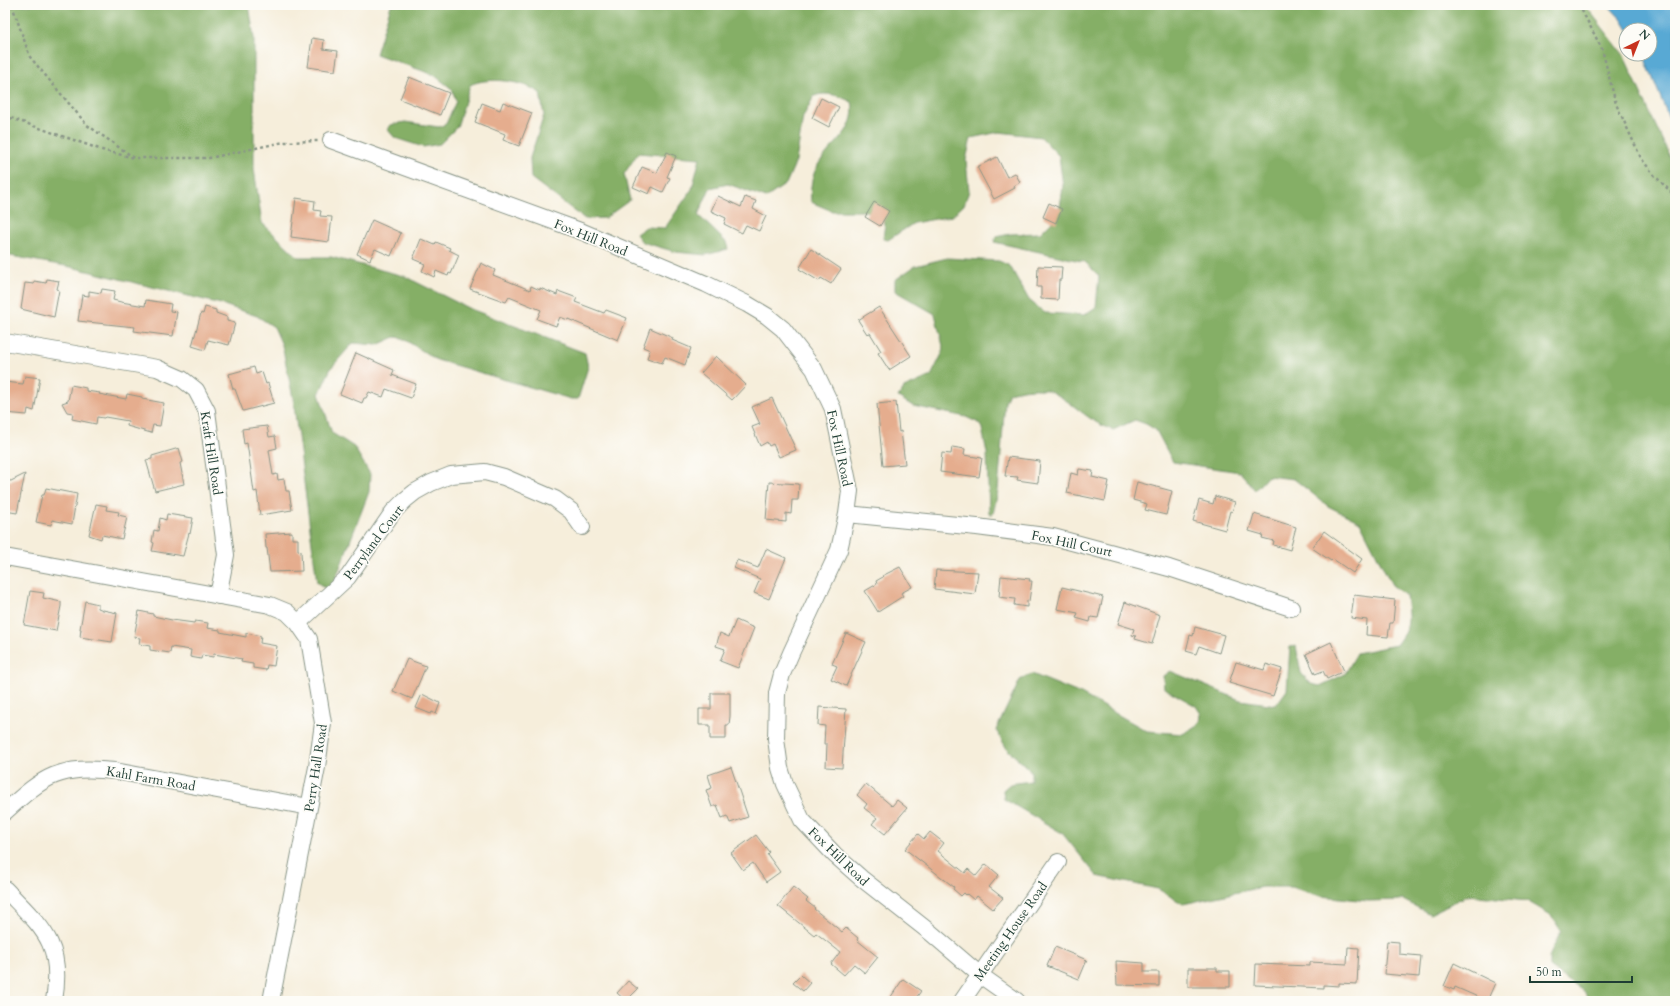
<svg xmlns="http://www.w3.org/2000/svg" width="1680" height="1006" font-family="Cardo,serif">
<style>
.forest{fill:#85af66;stroke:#52764d}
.water{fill:#59a9d4;stroke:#3c7384}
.building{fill:#e5ad8e}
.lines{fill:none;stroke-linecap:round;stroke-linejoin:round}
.minor-casing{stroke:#8a9688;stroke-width:18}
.path{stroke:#8a9688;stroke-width:2.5;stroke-dasharray:3 3;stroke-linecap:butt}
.minor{stroke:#fff;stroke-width:16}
.labels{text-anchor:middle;stroke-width:3.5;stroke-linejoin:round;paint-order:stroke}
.street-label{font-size:13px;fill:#1f3d34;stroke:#fdfcf7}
</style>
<rect width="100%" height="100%" fill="#fdfcf7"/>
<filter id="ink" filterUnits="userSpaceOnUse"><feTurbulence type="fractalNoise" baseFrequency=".025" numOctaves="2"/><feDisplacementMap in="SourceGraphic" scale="8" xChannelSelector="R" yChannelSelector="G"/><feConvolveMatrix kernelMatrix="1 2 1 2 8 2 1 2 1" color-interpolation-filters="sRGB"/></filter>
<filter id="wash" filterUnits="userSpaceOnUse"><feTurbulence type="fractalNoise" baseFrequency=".012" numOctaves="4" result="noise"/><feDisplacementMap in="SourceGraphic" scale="16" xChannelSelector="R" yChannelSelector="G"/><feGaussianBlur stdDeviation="0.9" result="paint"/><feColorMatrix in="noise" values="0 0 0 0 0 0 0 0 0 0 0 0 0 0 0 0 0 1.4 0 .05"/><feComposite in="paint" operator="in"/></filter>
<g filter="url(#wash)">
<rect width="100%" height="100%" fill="#f6eedb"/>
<!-- forest -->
<path class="forest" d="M5,5H249L254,38V169L262,223L298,257H331L404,276L468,308L585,353L588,367L578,399H571L437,360L402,338L395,337L377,345L353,343L331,368L319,394L332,433L354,447L370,474L369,492L334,583L326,589L317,582L293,398L282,345L274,327L257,316L221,304L71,267L5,255Z
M391,5H1585L1623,54L1675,168V1001H1590L1584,991L1549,967V957L1561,931L1551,915L1527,901L1468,895L1430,914L1403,900L1368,901L1321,896L1291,887H1262L1183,904L1158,889L1097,876L1062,833L1004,799L1003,790L1010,784L1031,781V771L1007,749L996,730L1020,680L1032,674L1081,694L1147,731L1183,734L1200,723L1201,714L1196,706L1164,688L1163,676L1170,671L1240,700L1276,705L1287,690L1290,647L1296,646L1301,673L1311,684L1320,686L1345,674L1357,653L1396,645C1411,625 1409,621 1406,596L1392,585L1360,522L1328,506L1294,479L1268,476L1255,490L1240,472L1173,462L1156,430L1146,424L1135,420L1113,430C1090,423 1074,403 1052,392C1041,386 1020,390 1009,393L1005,402L998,491L993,514H989L987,453L981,424L966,417L913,406L898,397L904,388L931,376L944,350L935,314L895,291V280L915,266L947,258L999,261L1010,266L1029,300L1045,313L1084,315L1096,307L1099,276L1085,262L994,242L996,237L1010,234L1040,233L1059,214L1063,186L1059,156L1041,137L999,132L971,138L966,160L969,191L964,205L952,216L914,223L888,240L883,239L885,223L880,215L866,211H832L811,202C810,189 811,177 818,165C830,144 858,131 852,102C839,96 828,91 814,96L803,117L796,161L786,184L766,198L728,184L710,188L698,215L726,242L728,249L706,255L676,252L642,242L636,234L646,227L665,228L692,189L700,158L638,153L624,174L630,200L605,218L585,219L531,178L530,158L544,115L540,93C524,81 488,76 470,85L457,127L440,144L423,147L395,138L388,130L390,125L405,122L439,127L446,124L456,101L452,89L434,75L376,54Z"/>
<!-- water -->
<path class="water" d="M1608,5H1675V133L1643,54H1650V30H1628L1622,20Z"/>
<g id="blocks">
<!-- building -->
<path class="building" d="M312,38L324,40L323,49L338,51L335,71L308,67Z
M409,77L449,93L440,115L400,99Z
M821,98L839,107L829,127L812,118Z
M503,102L532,113L519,146L503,140L505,134L475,122L482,103L500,110Z
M667,152L676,156L667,177L670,178L663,192L652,187L649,194L633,187L642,167L657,173Z
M997,157L1007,177L1015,173L1020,182L1014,186L1015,188L994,199L977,167Z
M718,196L741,207L745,197L756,201L753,209L766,216L759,231L746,225L742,233L724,224L726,218L711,211Z
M296,198L315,201L314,210L321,211L320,216L332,217L329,242L291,237Z
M874,202L889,211L880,226L865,217Z
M1049,203L1062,209L1056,223L1043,217Z
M372,220L401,233L391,256L375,249L370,260L357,254Z
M421,239L435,245L436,242L450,248L449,250L459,255L451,274L449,273L448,276L436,271L434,277L422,271L425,264L413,259Z
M811,249L841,269L831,284L821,278L819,281L799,269Z
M481,263L495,270L493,275L530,290L531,286L540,290V288L557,295L558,291L577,298L575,302L604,313L606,310L627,318L618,340L568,319V320L560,317L556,326L537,319L541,310L509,297L506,302L470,289Z
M1038,266L1062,267L1061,280H1059L1058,300L1041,299V287H1037Z
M47,279L59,281L57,289L59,290L54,317L21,309L25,283L34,284V281L46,283Z
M102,289L115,291L113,300L121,302L145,306L146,300L171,304L170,311L177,312L173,336L134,331L135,327L78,321L82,295L89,296V291L101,293Z
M205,307L216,310V313L227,317V321L235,323L229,345L208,340L205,350L192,346L201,313L203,314Z
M879,307L911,356L889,370L878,353L881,351L870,333L867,334L858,320Z
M650,328L673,338L672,340L691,348L685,365L665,357L662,363L647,358L650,350L643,347Z
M356,353L394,370L392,375L416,384L411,398L386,389L383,397L369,392L366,398H364L362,403L340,394Z
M716,356L746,385L732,400L701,373Z
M254,367L256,374L262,372L266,384L268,383L274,403L243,411L235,389H233L229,374Z
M25,376L40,378L34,411L28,409L27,415L5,413V382L23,384Z
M71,385L86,388V391L100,393L99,394L126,399L127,394L142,397V399L164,403L160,426L153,425L151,433L127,426L128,421L105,417L104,418L97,417L96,424L72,419L73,413L67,412L62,403L68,401Z
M772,398L796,450L779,457L773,444L769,446L767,442L760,446L752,427L760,424L752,407Z
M896,402L899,432L901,431L905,464L883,466L877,404Z
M267,426L269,437L275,436L277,448L269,450L273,475L277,474L278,480L284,479L286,491H289L292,510L260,515L257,491L254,492L247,443L244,444L242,429Z
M952,447L965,449L964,455L982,458L979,477L940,472L942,453L951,454Z
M179,448L183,462L180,463L184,484L155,491L146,460L152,459V456Z
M1008,457L1040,461L1038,483L1017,480L1018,477L1005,476Z
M1079,469L1093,471L1092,477L1109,481L1105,501L1067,493L1071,473L1078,475Z
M25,474L17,513L5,511V480L11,481Z
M769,482L799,484L798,500H792L791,514L786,513V522L766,520Z
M1137,482L1172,491L1166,515L1145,510L1147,504L1133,500Z
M46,488L77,494L72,524L52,520L51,525L36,522L42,495H44Z
M1215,496L1235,502L1232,512L1230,511L1225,530L1193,521L1199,500L1213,504Z
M96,504L107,506L106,510L119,512L118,515L127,517L122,539L102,535L101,539L89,535Z
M167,514L193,518L190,534L189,533L183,556L152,551L154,543L152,542L154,530L158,531L160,518L166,520Z
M1254,514L1296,527L1290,550L1273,545L1274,541L1262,538L1263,535L1249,531Z
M1324,531L1362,559L1353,573L1333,559L1331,561L1312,548Z
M292,532V539H298V550L301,551L302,571L270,572L267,548H266L265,534Z
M766,549L786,558L769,599L754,593L760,579L734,568L737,560L758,568Z
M900,567L912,587L901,593L903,596L878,612L865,591L877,584L876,581L883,577L882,576Z
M936,570L978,572L975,594L934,589Z
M1001,576L1030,579L1029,581H1032L1029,601L1027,600V607L1014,605L1015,599L999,597Z
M1062,587L1103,597L1098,618L1091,617L1090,622L1076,618L1078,613L1057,609Z
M30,591L44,593L43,598L61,602V606L56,631L24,625Z
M1354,595L1395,600L1393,623H1390L1388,637L1366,635L1367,620L1351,618Z
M85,601L98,604V608L103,610L117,613L112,642L80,637L81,629H80Z
M1125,602L1160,615L1152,644L1135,639L1136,636L1132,635L1134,629L1118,624Z
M139,611L153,614V616L172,620L194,623L195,621L208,623L207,628L220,630V632L246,637V633L261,636L260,643L277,646L274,666L267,665L266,670L253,668V664L241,662L242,659L214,654L213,657L202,655L201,659L190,657L191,650L171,647L170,653L150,650V646L139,644L140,638L134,637Z
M736,620L754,628L738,668L720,661L725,649L716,646L720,633L729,637Z
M1195,627L1224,635L1219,653L1199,646L1196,654L1186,651L1190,635L1193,636Z
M846,633L866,642L846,686L831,679L837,666L832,664Z
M1331,642L1344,671L1327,679L1323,671L1315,674L1306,654Z
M407,659L426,666L412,699L393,691Z
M1236,662L1264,670L1266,664L1282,669L1273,696L1229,683Z
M711,693H730V716L729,725H726V739H710V725H699V709H711Z
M422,694L440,703L436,714L432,712L431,714L416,708Z
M819,707L846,709L842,768L826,767L827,744H824L825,726L818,725Z
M731,767L748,817L730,823L727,816L722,818L717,805L712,807L706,790L712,788L708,775Z
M866,784L892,806L897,800L907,808L885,834L872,824L877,818L864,808L867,804L857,795Z
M930,832L944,843L938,851L965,873L968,869L976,876L986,864L999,875L989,887L1003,898L993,909L977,896L974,900L967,894L966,895L964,893L961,896L953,889L954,887L905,849L918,834L924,839Z
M756,835L769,852L767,854L780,872L766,882L753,863L743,870L731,853Z
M793,887L808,899L806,901L815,908L814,909L842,932L846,928L858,938L857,940L878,957L865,973L854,964L844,975L831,964L840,952L816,933L814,935L778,906Z
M1387,941L1399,942V954L1421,956L1419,977L1384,974Z
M1055,947L1087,960L1079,979L1047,966Z
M1348,947L1359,948L1357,984L1339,983V986L1324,985V988L1255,985L1256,964L1310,966V962L1347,964Z
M1116,961L1144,963V972H1159V986L1117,985Z
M1454,963L1495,983L1487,1001L1455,987L1454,990L1444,986Z
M1188,968H1217V971H1230V987H1188Z
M801,975L810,983L803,991L793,983Z
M903,979L921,991L914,1001H888Z
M628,981L638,989L626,1001L617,993Z"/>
</g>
</g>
<g filter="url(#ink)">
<use href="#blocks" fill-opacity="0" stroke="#8a9688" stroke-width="1"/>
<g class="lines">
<defs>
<path id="minor" d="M331,140L583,232L706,284L747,304L767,316L783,329L814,369L833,409L850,491L847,514L839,550L791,653L782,674L777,693L776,739L780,768L785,784L802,820L835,855L861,878L931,933L980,975L1017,1001
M5,342L157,368L182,379L196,390L207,411L226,555L218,596
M847,514L977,527L1053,537L1169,568L1291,608
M5,557L270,605L287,612L298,623L309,639L323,723L317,767L271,1001
M298,623L348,577L393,512L405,500L415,492L431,483L451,475L485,472L504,477L555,499L571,511L582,527
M5,812C45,775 60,765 115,771L309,807
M5,889C42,928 64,942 54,1001
M962,1001L1058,862"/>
</defs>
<!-- minor casing -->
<use href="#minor" class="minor-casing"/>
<!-- path -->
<path class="path" d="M12,5L30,57L87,125L133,157
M1579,5L1602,49L1616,104L1641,158L1654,175L1675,196
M5,116L105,151L135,158H209L284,142L318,141"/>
<!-- minor -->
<use href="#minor" class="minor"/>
</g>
</g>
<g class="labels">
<!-- street labels -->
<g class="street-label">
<text transform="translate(591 237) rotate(22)" y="5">Fox Hill Road</text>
<text transform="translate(840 448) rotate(78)" y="5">Fox Hill Road</text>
<text transform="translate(212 453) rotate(81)" y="5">Kraft Hill Road</text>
<text transform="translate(373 542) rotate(-53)" y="5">Perryland Court</text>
<text transform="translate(1072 543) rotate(12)" y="5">Fox Hill Court</text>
<text transform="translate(315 768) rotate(-81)" y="5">Perry Hall Road</text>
<text transform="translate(151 778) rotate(10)" y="5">Kahl Farm Road</text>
<text transform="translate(839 856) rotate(44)" y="5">Fox Hill Road</text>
<text transform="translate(1010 931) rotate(-55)" y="5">Meeting House Road</text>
</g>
</g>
<!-- margin -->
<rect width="1680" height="1006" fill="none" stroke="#fdfcf7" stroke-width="20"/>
<!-- north arrow -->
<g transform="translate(1638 42) rotate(43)"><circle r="19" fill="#fdfcf7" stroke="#a4b0a9"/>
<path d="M0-3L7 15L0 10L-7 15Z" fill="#c8321e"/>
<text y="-6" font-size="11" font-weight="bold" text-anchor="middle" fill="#1f3d34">N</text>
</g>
<!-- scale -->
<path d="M1530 976v6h102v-6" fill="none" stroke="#1f3d34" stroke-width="2"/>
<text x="1536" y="976" font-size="12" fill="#1f3d34" stroke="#fdfcf7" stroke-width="3" paint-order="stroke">50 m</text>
</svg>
